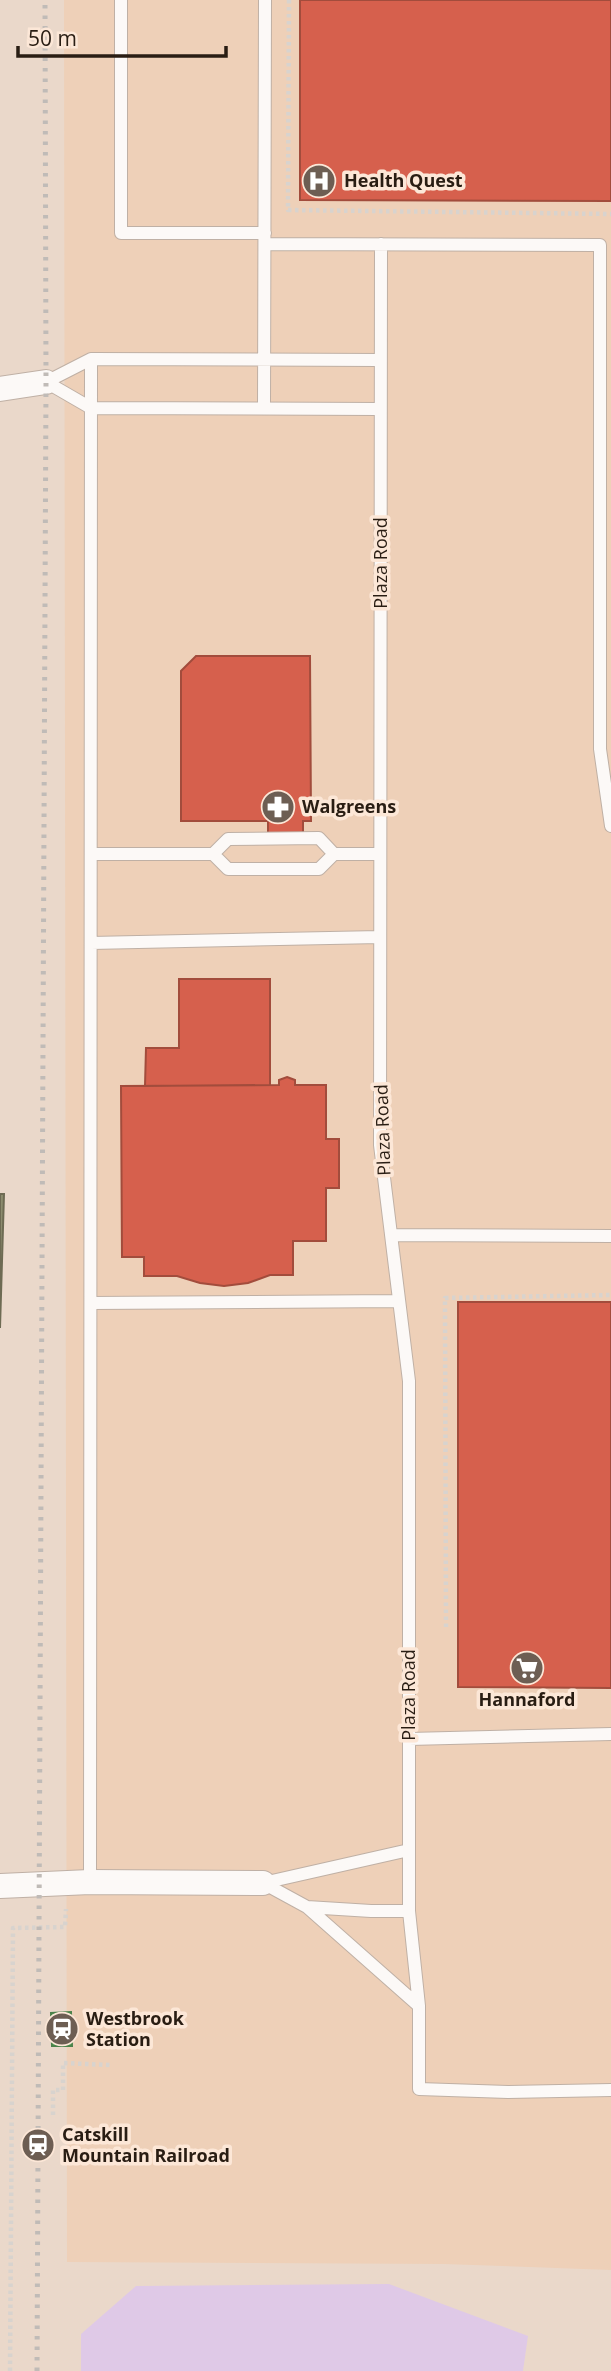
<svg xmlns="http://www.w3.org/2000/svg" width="611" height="2371" font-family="'Open Sans',sans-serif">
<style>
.built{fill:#eed0b8}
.garden{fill:#dfc9e7}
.shops{fill:#d6604d;stroke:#a24c3c;stroke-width:2}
.public{fill:#5aae61;stroke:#4b824a;stroke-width:2}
.industry{fill:#8c8c6e;stroke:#6e6b53;stroke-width:2}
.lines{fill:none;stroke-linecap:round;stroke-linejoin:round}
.service-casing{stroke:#bfb0a5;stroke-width:14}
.minor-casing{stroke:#bfb0a5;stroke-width:26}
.path{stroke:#d8d3ce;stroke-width:4.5;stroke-dasharray:3.5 3.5;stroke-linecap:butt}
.service{stroke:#fcf9f7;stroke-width:12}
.minor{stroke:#fcf9f7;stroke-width:24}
.rail{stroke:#c0bbb7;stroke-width:5;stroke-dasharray:3.5 7;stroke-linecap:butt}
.labels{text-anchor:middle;stroke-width:7;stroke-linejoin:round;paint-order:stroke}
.poi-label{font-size:18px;font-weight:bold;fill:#291d13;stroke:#fce7d7;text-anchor:start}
.street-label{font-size:18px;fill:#291d13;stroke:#fce7d7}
</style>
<rect width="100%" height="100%" fill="#ead8ca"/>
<!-- built -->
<path class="built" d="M64,0H611V2270L444,2264L67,2262Z"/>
<!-- garden -->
<path class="garden" d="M389,2284L528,2336L523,2371H81V2334L136,2286Z"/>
<!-- shops -->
<path class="shops" d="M300,0H611V201L300,200Z
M196,656H310L311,821H303V843H268V821H181V671Z
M179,979H270V1085L145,1086L146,1048H179Z
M287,1077L295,1080V1085H326V1139H339V1188H326V1241H293V1275H270L248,1283L224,1286L200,1283L177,1276H144V1257H122L121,1086L279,1085V1080Z
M458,1302H611V1688L458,1687Z"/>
<!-- public -->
<path class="public" d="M71,2012L72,2046H52L51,2013Z"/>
<!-- industry -->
<path class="industry" d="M0,1194H4L0,1328Z"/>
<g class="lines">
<defs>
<path id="service" d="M121,0V233H265
M265,244L600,245V749L611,826
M381,244L380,1145L409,1381V1911L419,2006V2089L508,2092L611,2090
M46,382L91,408L380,409
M46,382L91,359L380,360
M264,408L265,0
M91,854H213L228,869H319L334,854H380
M213,854L228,839L319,838L334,854
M91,943L380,937
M391,1235L611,1236
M91,1303L399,1301
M409,1739L611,1734
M90,1882L91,359
M263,1883L307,1907L371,1911H409
M263,1883L409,1850
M307,1907L419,2006"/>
<path id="minor" d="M0,389L46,382
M0,1886L90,1882L263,1883"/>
</defs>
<!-- service casing -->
<use href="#service" class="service-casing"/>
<!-- minor casing -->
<use href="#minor" class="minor-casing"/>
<!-- path -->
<path class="path" d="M289,0L288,210L611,214
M446,1627L445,1298L611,1295
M53,2115V2090H63V2063L110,2065
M10,2371L13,1928L65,1927L66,1909"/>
<!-- service -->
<use href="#service" class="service"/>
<!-- minor -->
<use href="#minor" class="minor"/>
<!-- rail -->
<path class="rail" d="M37,2371L46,382L45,0"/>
</g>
<!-- icons -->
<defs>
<symbol id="hospital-disc" viewBox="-11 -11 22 22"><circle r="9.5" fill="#6d5e53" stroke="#fce7d7"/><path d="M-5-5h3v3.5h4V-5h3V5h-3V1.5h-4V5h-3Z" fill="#fff"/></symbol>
<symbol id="pharmacy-disc" viewBox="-11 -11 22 22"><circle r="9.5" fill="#6d5e53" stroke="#fce7d7"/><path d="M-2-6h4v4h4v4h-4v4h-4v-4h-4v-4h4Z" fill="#fff"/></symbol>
<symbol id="supermarket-disc" viewBox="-11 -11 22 22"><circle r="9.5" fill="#6d5e53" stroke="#fce7d7"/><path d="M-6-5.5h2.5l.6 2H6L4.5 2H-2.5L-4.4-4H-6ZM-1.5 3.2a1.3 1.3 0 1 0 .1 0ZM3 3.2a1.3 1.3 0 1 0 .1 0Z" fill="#fff"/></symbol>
<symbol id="station-disc" viewBox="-11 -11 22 22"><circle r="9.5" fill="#6d5e53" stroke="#fce7d7"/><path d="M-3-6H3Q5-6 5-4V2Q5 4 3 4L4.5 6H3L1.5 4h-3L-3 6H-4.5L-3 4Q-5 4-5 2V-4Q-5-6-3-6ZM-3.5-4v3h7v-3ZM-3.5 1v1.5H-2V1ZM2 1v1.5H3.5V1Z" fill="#fff"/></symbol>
</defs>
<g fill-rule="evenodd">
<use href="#hospital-disc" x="300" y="162" width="38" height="38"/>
<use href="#pharmacy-disc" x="259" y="788" width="38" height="38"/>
<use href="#supermarket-disc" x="508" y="1649" width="38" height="38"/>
<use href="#station-disc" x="43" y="2010" width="38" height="38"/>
<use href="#station-disc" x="19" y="2126" width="38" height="38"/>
</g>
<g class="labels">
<!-- poi labels -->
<g class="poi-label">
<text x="344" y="187">Health Quest</text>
<text x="302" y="813">Walgreens</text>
<text x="527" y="1706" text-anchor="middle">Hannaford</text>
<text x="86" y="2025">Westbrook<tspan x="86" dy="21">Station</tspan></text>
<text x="62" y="2141">Catskill<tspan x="62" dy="21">Mountain Railroad</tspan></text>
</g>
<!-- street labels -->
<g class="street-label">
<text transform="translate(381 563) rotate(-90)" y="6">Plaza Road</text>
<text transform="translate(383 1130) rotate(-92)" y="6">Plaza Road</text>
<text transform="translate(409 1695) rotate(-90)" y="6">Plaza Road</text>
</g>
</g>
<!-- scale -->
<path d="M18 46v10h208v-10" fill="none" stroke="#291d13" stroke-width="3.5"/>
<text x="28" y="46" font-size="21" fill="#291d13" stroke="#fce7d7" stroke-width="5" paint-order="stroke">50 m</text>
</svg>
